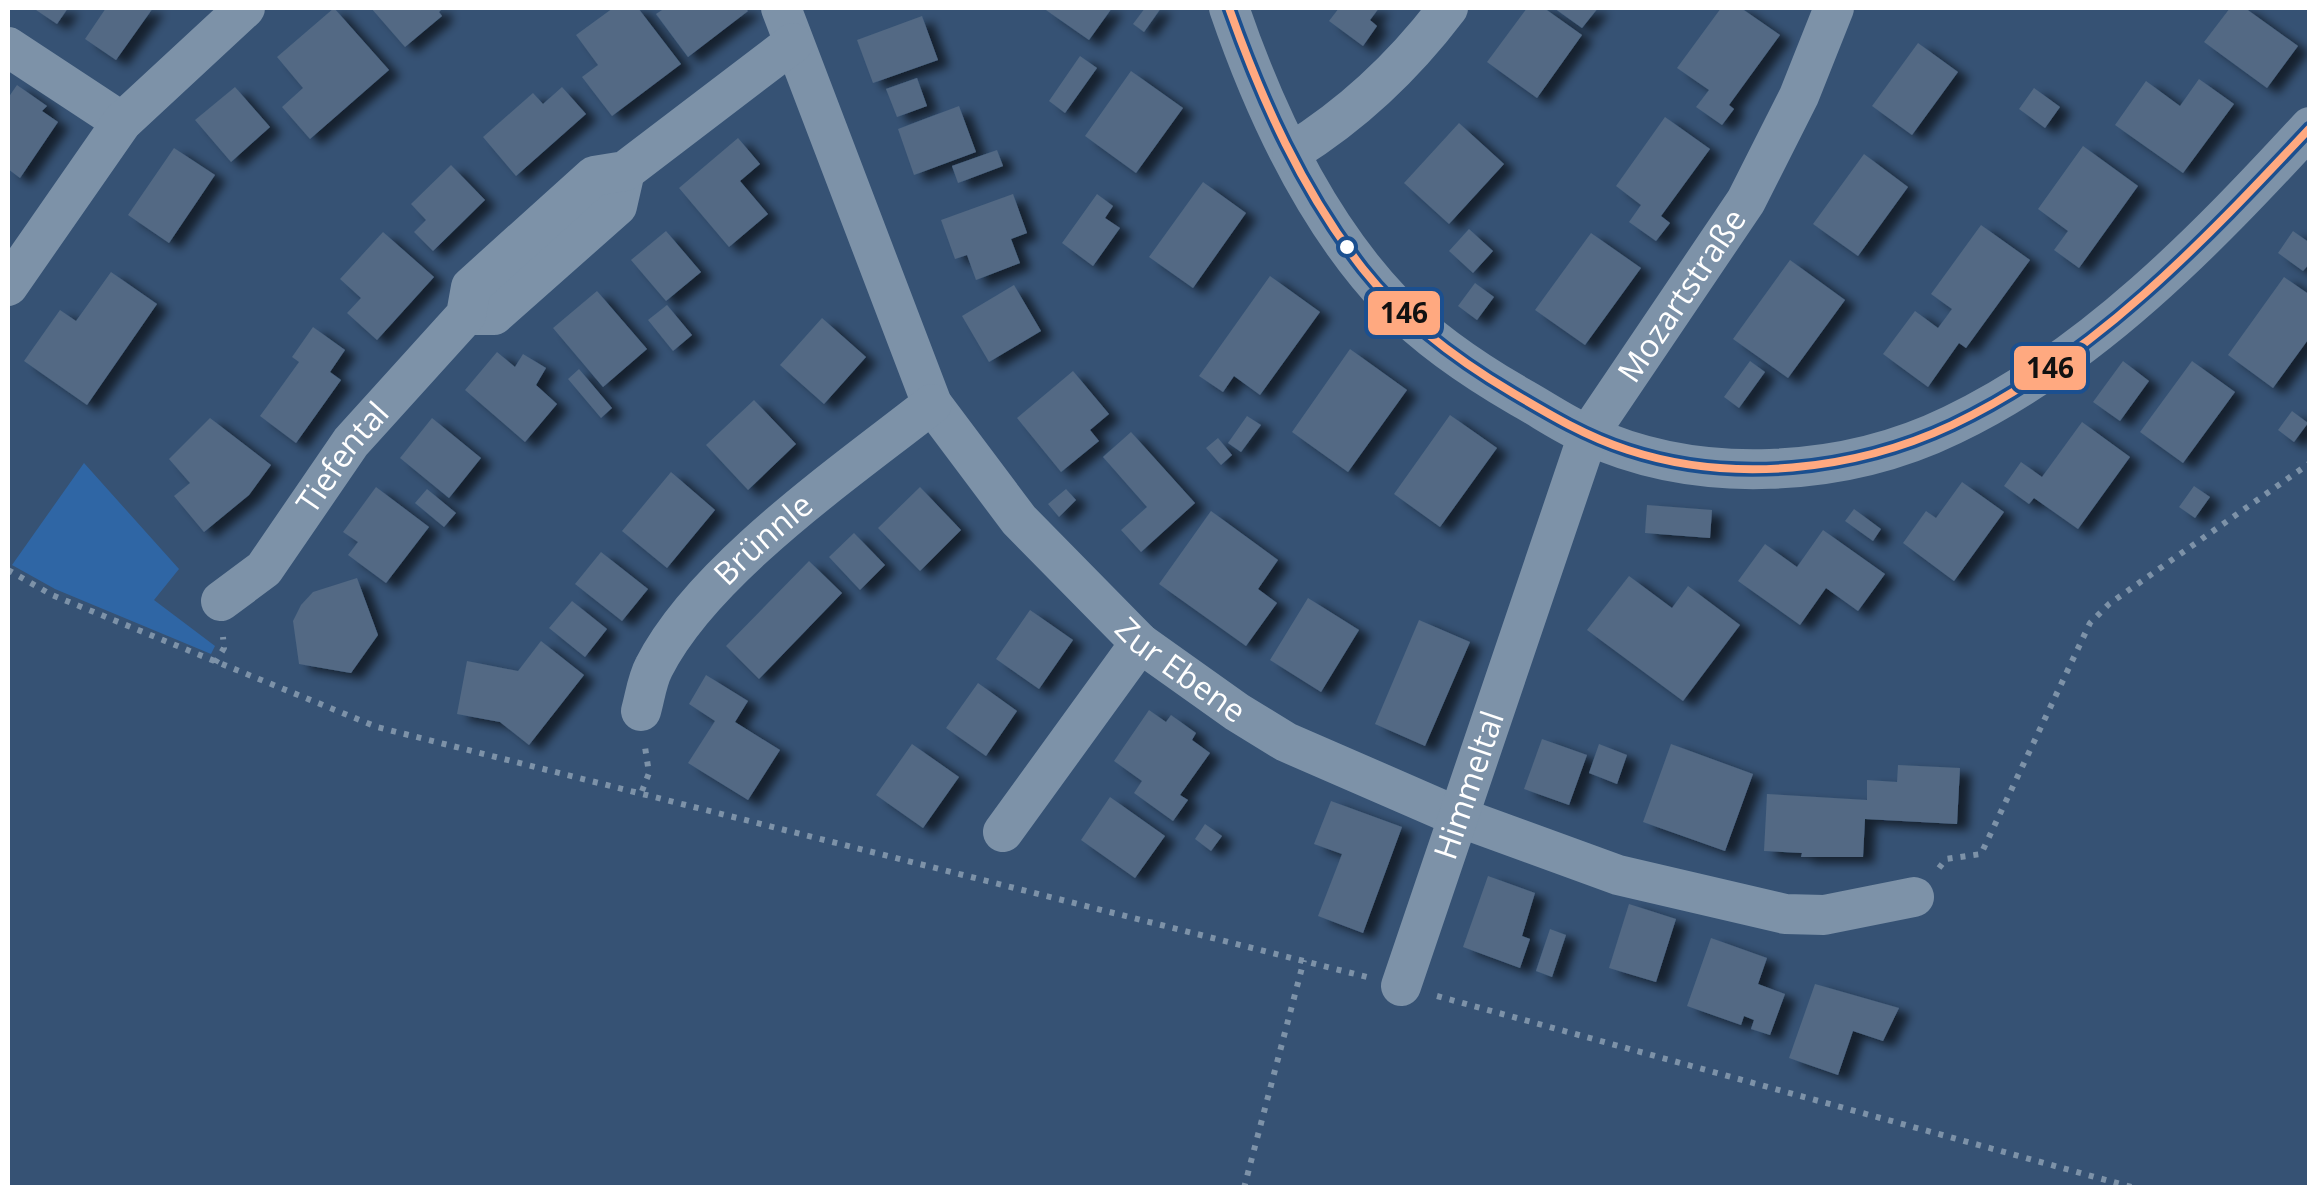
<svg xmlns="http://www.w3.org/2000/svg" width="2317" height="1195" font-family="'Open Sans',sans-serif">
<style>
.green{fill:#2f66a5}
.building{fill:#526984;filter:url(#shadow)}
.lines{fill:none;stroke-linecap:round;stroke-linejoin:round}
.path{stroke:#7d92a8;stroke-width:6;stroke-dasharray:5 8;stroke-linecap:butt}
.street{stroke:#7d92a8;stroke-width:40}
.bus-1-casing{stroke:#1b4f8f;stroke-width:15}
.bus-1{stroke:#ffa980;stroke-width:8}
.bus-dot{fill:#fff;stroke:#1b4f8f;stroke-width:4}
.labels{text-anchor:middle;stroke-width:8;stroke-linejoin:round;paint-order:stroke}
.street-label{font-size:32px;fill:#fff;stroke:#1b4f8f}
.line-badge{stroke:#1b4f8f;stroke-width:4}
.pale-badge-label{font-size:28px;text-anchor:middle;font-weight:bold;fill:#111}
</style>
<defs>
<filter id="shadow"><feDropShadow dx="11" dy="6" stdDeviation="5" flood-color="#0009"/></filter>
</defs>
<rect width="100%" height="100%" fill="#365274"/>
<!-- green -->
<path class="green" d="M84,463L179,569L154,600L215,646L211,654L55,589L12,565Z"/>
<!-- building -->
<path class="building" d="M33,8H68L57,24Z
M106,8H153L116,60L85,39Z
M334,8L389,70L310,139L282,107L303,88L277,57Z
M371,8H443L439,12L442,16L405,47Z
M613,8H638L681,64L612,116L582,77L598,65L576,35Z
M665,8H745L748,11L688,57L656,14Z
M1043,8H1112L1089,40Z
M1145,8H1161L1144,32L1133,24Z
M1339,8H1379L1370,20L1377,26L1363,46L1329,21Z
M1527,8H1544L1582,35L1537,98L1487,62Z
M1554,8H1598L1582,28Z
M1721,8H1741L1780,35L1729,105L1734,109L1722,125L1696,107L1709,90L1677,68Z
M2230,8H2245L2298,46L2267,88L2204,42Z
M922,16L938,60L873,83L857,40Z
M1918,43L1958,72L1912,135L1872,106Z
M1080,56L1097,68L1065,113L1049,101Z
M1131,71L1183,108L1136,173L1085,136Z
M917,78L927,106L897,117L886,89Z
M2199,79L2234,104L2183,173L2115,125L2146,81L2180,106Z
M17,85L47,106L42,111L58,122L20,178L8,169V98Z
M235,87L270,127L231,162L195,120Z
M562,87L586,114L516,176L483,137L533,93L543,104Z
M2034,88L2060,107L2045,128L2019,109Z
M959,106L976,152L914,175L898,129Z
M1665,117L1710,149L1661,216L1670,223L1656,241L1629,222L1641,205L1616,186Z
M1459,123L1504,164L1449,224L1404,183Z
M738,138L760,164L740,181L768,214L729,247L679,188Z
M2083,146L2138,186L2079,268L2054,250L2068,231L2038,209Z
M174,148L215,175L169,243L128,215Z
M997,150L1003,166L958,183L952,166Z
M1864,154L1908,187L1858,256L1813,224Z
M451,165L485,200L433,251L414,232L426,220L411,204Z
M1203,182L1246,213L1193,288L1149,257Z
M1013,194L1027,233L1011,239L1020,263L976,280L967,255L955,259L941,220Z
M1097,194L1113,206L1105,218L1120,228L1093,266L1062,243Z
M1981,225L2030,260L1966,348L1959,343L1928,387L1883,354L1915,311L1938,328L1952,309L1931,294Z
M1469,229L1493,251L1473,273L1449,251Z
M666,231L701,272L666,301L631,260Z
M2293,231L2310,243V263L2303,271L2278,253Z
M383,232L434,277L377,340L347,313L361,298L340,279Z
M1591,233L1641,268L1585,345L1535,310Z
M1790,260L1845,300L1788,378L1733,339Z
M111,272L157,304L87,405L24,361L60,310L76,321Z
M1270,276L1320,312L1260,395L1234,376L1223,392L1199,376Z
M2284,277L2310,295V337L2273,388L2228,355Z
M1475,283L1494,297L1477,320L1458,306Z
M1014,285L1041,331L989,362L962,316Z
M597,291L647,349L603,387L553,328Z
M667,305L692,335L673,351L648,320Z
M822,318L866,357L824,404L780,365Z
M313,327L345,350L330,372L341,380L296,443L260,416L299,362L292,357Z
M1350,349L1407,390L1348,472L1292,432Z
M497,352L515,367L523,354L546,368L536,385L557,404L525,442L465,390Z
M1750,361L1765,372L1739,408L1724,397Z
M2123,361L2149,381L2120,421L2093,402Z
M2192,361L2235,392L2183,463L2140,432Z
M579,369L612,408L601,418L568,379Z
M1073,371L1109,414L1090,430L1099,441L1061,472L1017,418Z
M754,400L796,444L748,490L706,445Z
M2292,411L2308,423L2294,442L2278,430Z
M1450,415L1497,448L1440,527L1394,494Z
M1247,416L1261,425L1241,452L1228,443Z
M210,418L271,465L249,495L204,532L174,496L190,483L169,459Z
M432,418L481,458L449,498L400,458Z
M2082,422L2130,457L2078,529L2034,498L2029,504L2004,486L2021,462L2042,477Z
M1131,432L1195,503L1141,552L1121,530L1147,507L1103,457Z
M1218,438L1232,455L1221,465L1206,448Z
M671,472L715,510L667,568L622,531Z
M1962,482L2004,512L1954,581L1903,543L1926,511L1936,518Z
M2194,486L2210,497L2195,518L2179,507Z
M376,487L429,527L386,583L348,555L358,542L343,532Z
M920,487L961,530L920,571L878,528Z
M427,489L456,513L444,527L415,503Z
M1066,489L1076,500L1059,517L1048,504Z
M1647,505L1712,510L1710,538L1645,533Z
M1854,509L1881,529L1873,541L1845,521Z
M1211,511L1278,560L1258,589L1277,603L1246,646L1159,584Z
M1823,530L1885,574L1858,611L1826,588L1800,625L1738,581L1765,544L1797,567Z
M854,533L885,565L860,590L829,557Z
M601,552L648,589L622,621L575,584Z
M809,561L842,593L759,679L726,646Z
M1629,576L1672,608L1688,586L1740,625L1683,701L1587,630Z
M357,578L378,635L351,673L299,664L293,621L301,605L313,592Z
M1308,598L1359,630L1321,692L1270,660Z
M572,601L607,629L585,657L549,628Z
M1030,610L1073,640L1039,689L996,659Z
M1419,620L1470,642L1425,746L1375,724Z
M541,641L584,675L529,745L500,722L457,714L467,661L518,671Z
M706,675L748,701L735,722L780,750L748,800L688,763L715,721L689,704Z
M978,683L1017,711L986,756L946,728Z
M1149,710L1166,722L1171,715L1196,733L1192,740L1210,753L1180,795L1188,800L1173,821L1134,793L1142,781L1114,761Z
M1542,739L1587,755L1569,805L1524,789Z
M912,744L959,777L923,828L876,795Z
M1599,744L1627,755L1617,784L1589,773Z
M1671,744L1753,774L1725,851L1643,822Z
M1898,765L1960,768L1957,824L1865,819L1863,857H1801L1802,853L1764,851L1767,794L1867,800V780L1897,782Z
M1110,797L1165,836L1135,878L1081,840Z
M1331,801L1402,827L1363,933L1318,916L1342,854L1314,844Z
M1205,824L1222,836L1211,851L1195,839Z
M1488,876L1535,893L1522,936L1530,939L1520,968L1463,947Z
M1629,904L1676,919L1656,982L1609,968Z
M1550,929L1566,935L1552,977L1536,971Z
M1711,938L1767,958L1758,984L1785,994L1770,1035L1751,1029L1754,1020L1744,1016L1741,1025L1687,1006Z
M1815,984L1899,1008L1883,1041L1853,1031L1838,1075L1789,1058Z"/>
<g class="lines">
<!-- path -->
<path class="path" d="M8,570L52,595L377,727L1367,977
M215,663L224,648L223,637
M642,791L649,773L645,747
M1939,868L1946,859L1981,854L2090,623L2109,604L2310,463
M1437,996L2135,1188
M1244,1188L1304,960"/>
<!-- street -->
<g class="street">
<path id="s1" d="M781,8L932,404L1019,520L1140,643L1237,712L1286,742L1456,816L1618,875L1785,914L1824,915L1914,897"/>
<path d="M1229,8C1264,110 1317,224 1393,303C1430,341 1475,371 1520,397C1542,409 1563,424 1586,434C1697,486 1843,478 1952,425C2092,358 2206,240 2310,127"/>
<path d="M8,47L122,122"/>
<path d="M1292,152C1355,113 1404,66 1448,8"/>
<path d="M8,286L122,122L245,8"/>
<path d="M466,315H494L617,206L625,171"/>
<path id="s2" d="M221,601L264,569L351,442L466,315L471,287L594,176L625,171L793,43"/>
<path id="s3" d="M641,711C645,697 647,680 654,667C703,570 847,471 932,404"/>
<path d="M1003,832L1140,643"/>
<path id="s4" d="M1401,986L1588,435L1746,201L1799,96L1834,8"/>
</g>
<defs>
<path id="bus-1" d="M1229,8C1262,101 1302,190 1363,269C1404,321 1457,360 1513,393C1550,415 1587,437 1628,450C1732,484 1854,471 1952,425C2094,358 2204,241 2310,128"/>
</defs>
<!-- bus-1 casing -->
<use href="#bus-1" class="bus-1-casing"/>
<!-- bus-1 -->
<use href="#bus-1" class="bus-1"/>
</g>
<!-- markers -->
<circle class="bus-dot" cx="1347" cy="247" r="9"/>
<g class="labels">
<!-- street labels -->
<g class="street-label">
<text dy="11" stroke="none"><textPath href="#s4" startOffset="750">Mozartstraße</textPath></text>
<text dy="11" stroke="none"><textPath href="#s2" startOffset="190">Tiefental</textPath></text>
<text dy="11" stroke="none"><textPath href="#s3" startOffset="215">Brünnle</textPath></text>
<text dy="11" stroke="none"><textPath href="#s1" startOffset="790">Zur Ebene</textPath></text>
<text dy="11" stroke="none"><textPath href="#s4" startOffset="212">Himmeltal</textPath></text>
</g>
</g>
<g class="line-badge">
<rect x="1366" y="289" width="76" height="48" rx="10" fill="#ffa980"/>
<rect x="2012" y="344" width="76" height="48" rx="10" fill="#ffa980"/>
</g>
<g class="pale-badge-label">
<text x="1404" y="323">146</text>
<text x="2050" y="378">146</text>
</g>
<!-- border -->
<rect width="2317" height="1195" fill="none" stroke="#ffffff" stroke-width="20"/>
</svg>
